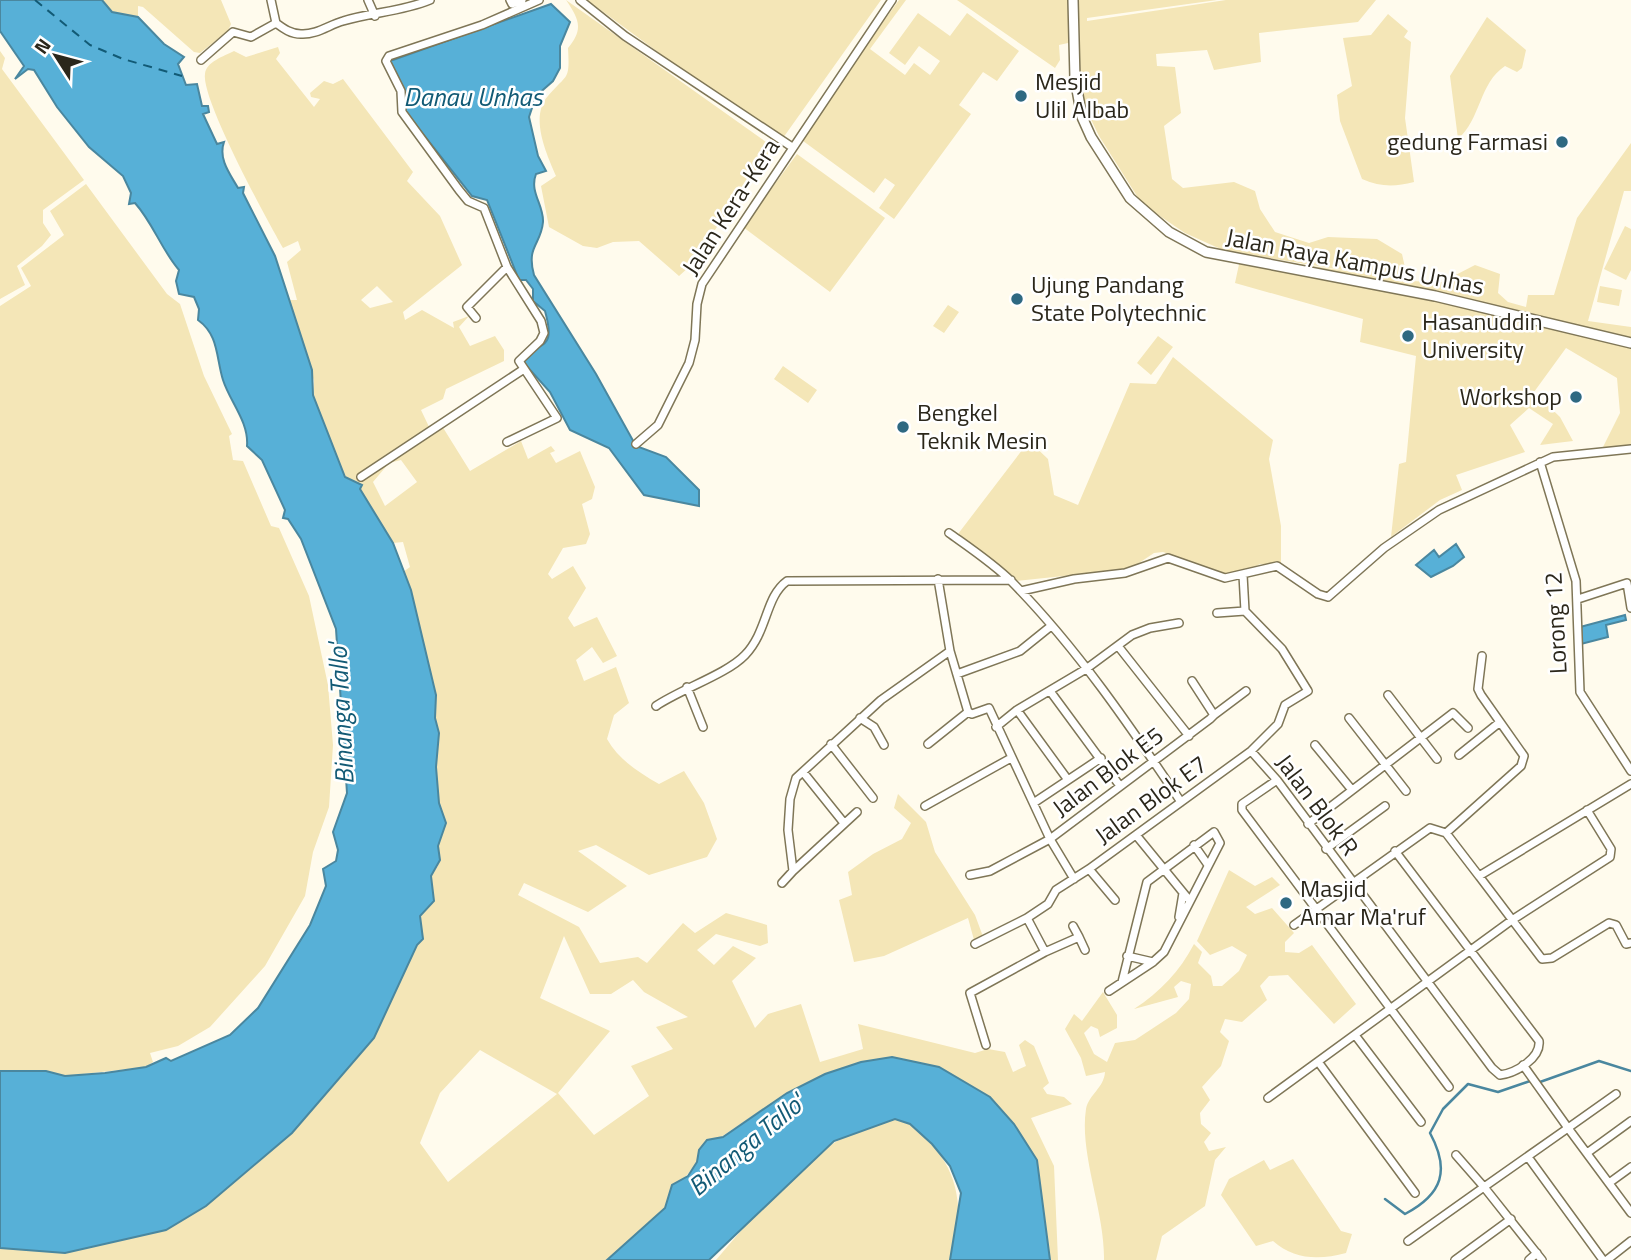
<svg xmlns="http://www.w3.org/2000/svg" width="1631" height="1260" font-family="'Titillium Web',sans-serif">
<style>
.green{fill:#f4e6b7;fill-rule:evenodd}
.water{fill:#57b0d7;stroke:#4a879f;stroke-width:2}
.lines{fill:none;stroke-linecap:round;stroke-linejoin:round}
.stream{stroke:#4a879f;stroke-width:2.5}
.ferry{stroke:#125a75;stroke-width:2;stroke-dasharray:9 7;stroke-linecap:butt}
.minor-casing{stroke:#7f7657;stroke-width:10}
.tertiary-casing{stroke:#7f7657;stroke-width:12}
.minor{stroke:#fff;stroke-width:7}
.tertiary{stroke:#fff;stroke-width:9}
.poi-dot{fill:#2f6982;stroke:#fff;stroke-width:2.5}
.labels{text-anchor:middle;stroke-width:5;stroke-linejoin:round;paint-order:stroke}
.poi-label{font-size:24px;fill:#2b271b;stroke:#fff;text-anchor:start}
.street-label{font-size:24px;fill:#2b271b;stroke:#fff}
.water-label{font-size:26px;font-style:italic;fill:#125a75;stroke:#fff}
</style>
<rect width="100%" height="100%" fill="#fffbed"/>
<!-- green -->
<path class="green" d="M102,0H221L231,24L228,31L200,53L194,52L143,7L138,6V17L112,12Z
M566,0L773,147L689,267L679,276L639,241L613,242L597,248L583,246L549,227L541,186L556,176C547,155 529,117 548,96C567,73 570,82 568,48C584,29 579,19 566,0Z
M587,0H881L783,138L700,83Z
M899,0H906L870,49L905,75L914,63L930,75L940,61L919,46L905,65L889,53L918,13L950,36L967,13L1019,51L997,81L983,72L959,105L971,114L894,219L879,208L895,185L885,178L874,193L799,138Z
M957,0H1217L1087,18V21L1226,0H1376L1358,22L1259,33L1261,62L1214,70L1207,50L1156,54L1157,66L1175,67L1181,113L1164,126L1172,179L1183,188L1234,182L1255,191L1260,209L1275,232L1309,243L1328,237L1377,239L1402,254L1408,281L1442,282L1475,265L1500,274L1498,293L1508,302L1526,307L1528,295H1554L1577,218L1631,143V191H1624L1588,321L1631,327V446L1602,449L1620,413L1617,378L1566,348L1534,392L1560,417L1573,441L1540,445L1553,424L1529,408L1510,425L1525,452L1456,475L1462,490L1440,500L1391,537L1399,464L1406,462L1416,356L1360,342L1363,319L1235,283L1241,255L1392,278L1225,251L1185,233L1142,204L1099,136L1084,105L1077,41L1059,45L1060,60L1055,68Z
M1388,14L1408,31L1404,37L1411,42L1405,118L1414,182C1394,187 1381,187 1362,179L1340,121L1337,95L1352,86L1343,38L1371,35Z
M1487,17L1526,50L1522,68L1517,72L1505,66C1479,83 1481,119 1458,139L1450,76Z
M278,47L280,53L276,59L314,107L320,99L311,97L310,93L324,81L333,84L343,79L413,172L407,181L440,216L462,265L403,312L405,320L422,310L454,328L453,322L469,316L459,327L470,346L495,336L504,350V361L446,389L443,399L421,410L431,431L442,426L470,471L521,441L528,459L551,446L555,451L550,453L556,463L580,451L595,487L592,499L582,504L590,534L586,544L563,548L548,574L552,579L573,566L586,588L568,618L574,627L597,617L617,656L603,663L592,647L576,660L584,681L616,667L629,703L614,715L607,739C619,760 638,772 659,784L684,771L704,803L717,839L707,857L649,875L596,845L578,851L627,886L588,912L524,883L518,895L579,927L600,963L638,957L647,963L683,923L695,933L726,913L767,925L768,943L760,946L716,934L697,950L714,965L733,946L756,958L732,981L755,1028L768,1014L801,1004L820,1062L863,1049L858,1024L975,1053L988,1049L1005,1052L1013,1072L1026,1066L1019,1045L1025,1040L1034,1046L1049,1083L1043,1088L1047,1094L1064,1097L1072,1104L1031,1118L1054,1166L1058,1260H1050L1037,1160L961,1081L939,1067L825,1074L787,1093L715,1141L672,1193L665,1208L607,1260H0V1248L65,1253L166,1230L206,1206L292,1133L374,1038L417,945L422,939L420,916L434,901L431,876L438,866V846L446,823L439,803L436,767L439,733L435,718L436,695L411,590L403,572L410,567L403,542L393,543L356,483L345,477L313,395L314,381L289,300H297L287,262L301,250L298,241L283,248C267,220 201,99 205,74C206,62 224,56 234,51L246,57ZM377,286L393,302L370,308L361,300ZM401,460L417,482L385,506L373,482L389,463ZM564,936L590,994H611L633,980L644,992L688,1017L656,1027L673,1049L631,1066L649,1096L594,1135L558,1093L610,1031L540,998ZM480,1050L557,1094L448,1182L420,1143L440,1093Z
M0,51L5,58L2,69L84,180L43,210V223L51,235L42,246L17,266L25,285L0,299Z
M797,154L885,218L830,292L743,227Z
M86,184L167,294L180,304L204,376L232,434L229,436L233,460L243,461L271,526L279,528L309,596L328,685L333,745L329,807L313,852L305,896L265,966L210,1027L178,1046L150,1053L153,1062L146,1067L65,1076L46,1071H0V306L31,286L21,268L64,235L50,211Z
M1625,226L1631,229V270L1626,280L1604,269Z
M1600,286L1622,290L1619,306L1597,302Z
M948,305L959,312L944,333L933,326Z
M1158,336L1173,347L1151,375L1137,363Z
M1173,357L1273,440L1269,459L1281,526V564H1260L1251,569L1227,574L1163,552L1154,553L1130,569L1016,581L958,534L1029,441L1048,459L1054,495L1078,505L1130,383L1156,384Z
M783,366L817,390L808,403L774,379Z
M898,794L926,822L935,852L975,915L985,942L974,940L968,918L884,956L854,962L839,900L852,895L848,872L873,854L902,839L911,823L894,808Z
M1229,870L1255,886L1272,877L1280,885L1246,907L1255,914L1272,908L1294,933L1285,942V952L1299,953L1312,945L1356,1004L1334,1024L1288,975L1269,976L1260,986L1267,1000L1242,1022L1225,1019L1220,1032L1229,1041L1221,1066L1202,1087L1210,1100L1200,1113L1201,1124L1211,1133L1204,1142L1209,1151L1226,1147L1215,1160L1205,1206L1162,1236L1156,1260H1104C1105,1212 1079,1154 1086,1109C1089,1094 1104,1088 1105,1072L1086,1076L1081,1058L1065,1029L1074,1014L1082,1021L1103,992L1117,1015V1028L1100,1037L1098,1029L1091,1026L1084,1033L1094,1054L1107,1062L1115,1043L1135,1040L1176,1013L1189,999L1191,984L1181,981L1174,987L1178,997L1134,1009C1160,992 1180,971 1194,944L1202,952L1198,963L1211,976L1213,986H1222L1239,971L1247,955L1232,946L1210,955L1197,941Z
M901,1118C955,1155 968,1197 952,1260H716C765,1203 821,1128 901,1118Z
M1293,1159L1341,1231L1352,1234L1346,1253C1320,1260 1294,1260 1273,1241L1256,1246L1221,1195L1229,1179L1264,1160L1270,1170Z"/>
<!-- water -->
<path class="water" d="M0,0H102L112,12L138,17L164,44L184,57L178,64L186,85L197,84L202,106H208L209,112L203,114L217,144L224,142C218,159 230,174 238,188L244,187L243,193L275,256L312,370L313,395L345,477L362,485L360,489L393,543L411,590L436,695L435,718L439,733L436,767L439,803L446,823L438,846L440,860L431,876L434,901L420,916L423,939L417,945L374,1038L292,1133L206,1206L166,1230L65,1253L0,1248V1071H46L65,1076L105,1073L146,1067L166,1058L171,1061L230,1035L258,1008L310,925L326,886L323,869L336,861L338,850L333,832L347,793L336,629L301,539L288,519L283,518L285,510L262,460L247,446C249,422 230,402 223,380C216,358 219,335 198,320L199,309L194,297L179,294L176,281L179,270C161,249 153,223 135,203L129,204L131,193L123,176L89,147L57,107L34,70L28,69L15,79L24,66L0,31Z
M551,4L570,22L560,46V68L553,81L536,96L529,117L538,156L546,171L536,174C529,192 544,205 543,222C541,245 526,246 534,275L596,374L636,446L666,457L699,490V506L644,495L609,448L570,430L550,392L523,362C538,338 557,354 545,311L533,301V289L526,280H519L487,200L472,196L401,106L405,91L390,61Z
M1456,544L1464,557L1453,566L1431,577L1416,565L1434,550L1439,557Z
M1625,615L1626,620L1606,625L1608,637L1581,644L1580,627Z
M892,1057L939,1067L990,1097L1014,1124L1037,1160L1050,1260H950L961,1193L950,1166L932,1144L910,1124L895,1119L834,1141L709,1260H607L665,1208L672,1185L688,1176L697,1162L699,1150L707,1140L723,1137L787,1093L825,1074L861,1062Z"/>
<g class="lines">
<!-- stream -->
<path class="stream" d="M1540,1082L1599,1061L1631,1071
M1385,1199L1405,1214C1443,1194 1450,1170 1430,1133L1443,1109L1468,1084L1498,1092L1530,1081"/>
<!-- ferry -->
<path class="ferry" d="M35,0L90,45L123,59L182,76"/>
<defs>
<path id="minor" d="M271,0L276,23C284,29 291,34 301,34C316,35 329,25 343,21C372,12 401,12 430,0
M368,0L375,16
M510,0L512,4L522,0
M580,0L625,36L792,147
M201,60L233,32L251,37L276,23
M476,318L467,307L507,267
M507,442L557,418L519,361L540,341L544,333L541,321L507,267L484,208L468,201L459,190L402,112L401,91L386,61L389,56L482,25L539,0
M636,444L658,425L689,363L695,340L697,304L702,284L892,0
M1540,462L1576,581L1580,692L1631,771
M361,477L524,369
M949,533C970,548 994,564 1012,582C1077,648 1130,726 1181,802
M938,579L950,651
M1021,591L1074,579L1125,573L1168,558L1225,578L1277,566L1318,594L1328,597L1384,548L1439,510L1553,457L1631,449
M1578,599L1627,583L1631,608
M1217,613L1245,611
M1118,646L1189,736
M957,674L1020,651L1051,626
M687,687L703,727
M1050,691L1120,786
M1388,695L1437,759
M656,706C681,689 727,674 745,655C768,631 765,597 787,581L1011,580
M1017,710L1068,780
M1214,715L1246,691
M860,718L874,727L884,745
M1349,718L1406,791
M996,727L1017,710L1086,669L1132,635L1150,628L1179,623
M831,744L873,798
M928,744L968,712L972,714L989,708L1050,839L1074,879
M1315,745L1352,790
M1251,751L1277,780L1492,1068L1500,1075C1516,1073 1541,1058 1539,1041L1395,851
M1459,755L1500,722
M803,772L844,823
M1277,780L1242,804V810L1449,1087
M1035,802L1101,758
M925,806L1011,758
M1308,824L1453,713L1468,728
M1446,833L1521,766L1524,756L1481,695L1478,689L1482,656
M1136,835L1190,901
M1194,845L1208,865
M1326,849L1385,806
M1089,869L1115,900
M793,871L857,812
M970,875L990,871L1050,839L1210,719L1214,715L1192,681
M1479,876L1542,959L1552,958L1609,923L1616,925L1626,944L1631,943
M782,883L793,871L788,830L790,799L796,778L881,700L950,651L968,712
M1179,917L1183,893
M1294,925L1430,828L1446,833L1479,876L1631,784
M1079,937L1085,950
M975,944L1027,918
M1045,952L1079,937L1073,926
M1127,956L1153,962
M1109,991L1153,962L1164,952L1220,843L1214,832L1147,882L1122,982
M1355,1035L1421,1122
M986,1045L970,993L1045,952L1027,918L1048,904L1056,890L1089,869L1251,751L1278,724L1285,705L1308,691L1282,649L1245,611L1243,575
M1319,1063L1415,1193
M1523,1065L1568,1128L1484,1187L1542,1260
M1616,1094L1568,1128L1631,1213
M1268,1098L1512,920L1610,857L1611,849L1587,810
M1587,1153L1631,1121
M1528,1157L1603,1260
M1609,1183L1631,1167
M1408,1241L1484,1187L1456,1155
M1455,1260L1511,1219
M1529,1260L1537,1253
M1607,1260L1631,1241"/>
<path id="tertiary" d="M1073,0L1075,79L1082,117L1091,137L1130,198L1169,232L1206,252L1435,296L1631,343"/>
</defs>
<!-- minor casing -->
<use href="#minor" class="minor-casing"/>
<!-- tertiary casing -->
<use href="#tertiary" class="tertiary-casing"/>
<!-- minor -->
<use href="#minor" class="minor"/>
<!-- tertiary -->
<use href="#tertiary" class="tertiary"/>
</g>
<!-- markers -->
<g class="poi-dot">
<circle cx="1021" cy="96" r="7"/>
<circle cx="1562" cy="142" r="7"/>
<circle cx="1017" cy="299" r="7"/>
<circle cx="1408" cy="336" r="7"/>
<circle cx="1576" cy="397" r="7"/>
<circle cx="903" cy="427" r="7"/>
<circle cx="1286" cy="903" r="7"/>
</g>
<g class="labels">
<!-- poi labels -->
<g class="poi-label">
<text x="1035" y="90">Mesjid<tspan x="1035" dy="28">Ulil Albab</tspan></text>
<text x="1548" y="150" text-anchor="end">gedung Farmasi</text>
<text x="1031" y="293">Ujung Pandang<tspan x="1031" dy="28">State Polytechnic</tspan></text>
<text x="1422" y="330">Hasanuddin<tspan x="1422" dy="28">University</tspan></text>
<text x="1562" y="405" text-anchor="end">Workshop</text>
<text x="917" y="421">Bengkel<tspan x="917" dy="28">Teknik Mesin</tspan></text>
<text x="1300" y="897">Masjid<tspan x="1300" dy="28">Amar Ma'ruf</tspan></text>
</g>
<!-- street labels -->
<g class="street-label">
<text transform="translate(731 207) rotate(-57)" y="8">Jalan Kera-Kera</text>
<text transform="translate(1355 262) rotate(11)" y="8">Jalan Raya Kampus Unhas</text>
<text transform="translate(1556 623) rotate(-93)" y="8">Lorong 12</text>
<text transform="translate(1108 772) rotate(-37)" y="8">Jalan Blok E5</text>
<text transform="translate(1151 800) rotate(-36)" y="8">Jalan Blok E7</text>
<text transform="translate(1317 805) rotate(53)" y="8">Jalan Blok R</text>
</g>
<!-- water labels -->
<g class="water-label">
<text x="473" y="106">Danau Unhas</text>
<text transform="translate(341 714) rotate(-93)" y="9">Binanga Tallo'</text>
<text transform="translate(746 1145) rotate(-40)" y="9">Binanga Tallo'</text>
</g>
</g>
<!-- north arrow -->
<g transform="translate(56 56) rotate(306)" stroke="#ffffff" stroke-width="5" paint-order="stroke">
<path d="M0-5L12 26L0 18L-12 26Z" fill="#2b271b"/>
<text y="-10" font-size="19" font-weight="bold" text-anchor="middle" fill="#2b271b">N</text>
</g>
</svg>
